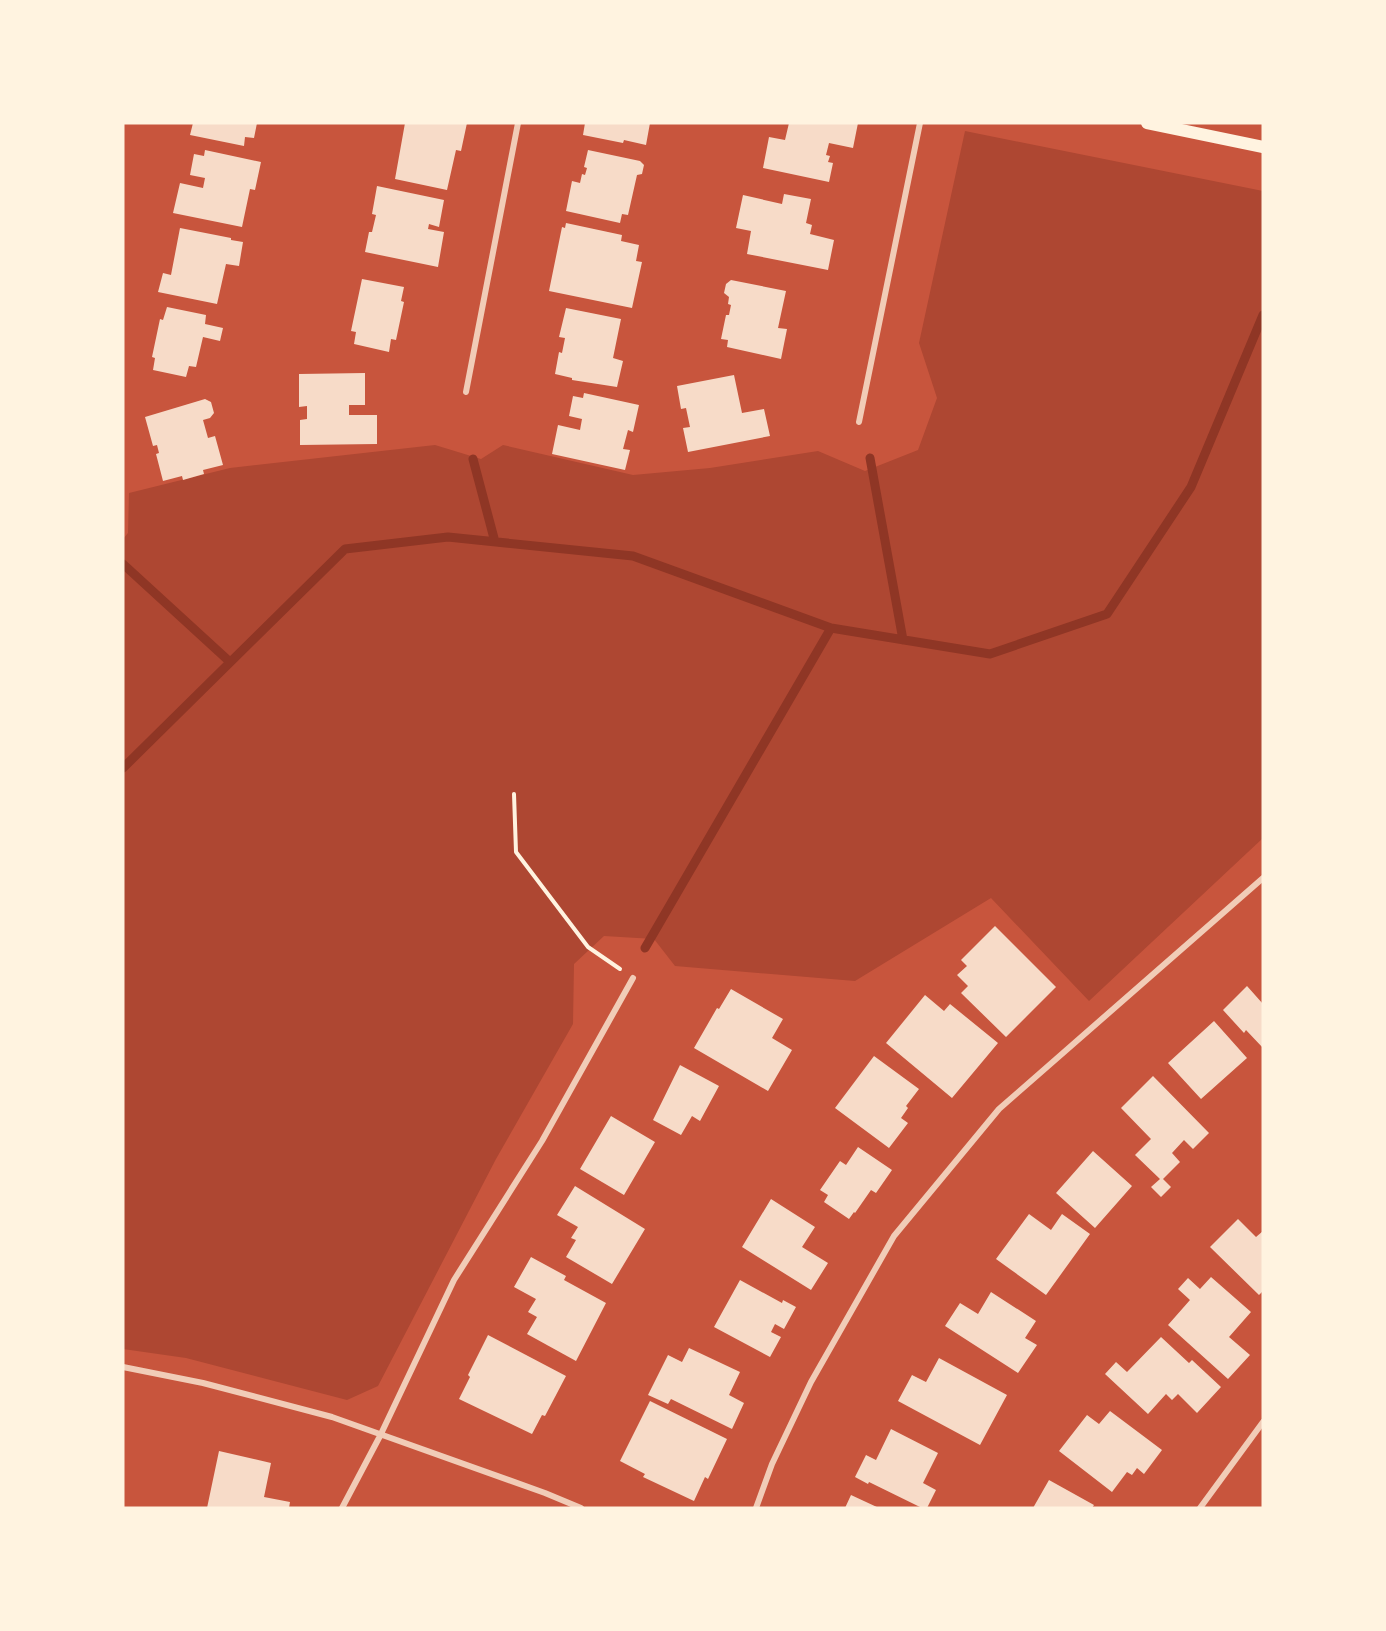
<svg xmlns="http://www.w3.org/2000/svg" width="1386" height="1631" font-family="'Exo 2',sans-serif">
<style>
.green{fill:#ae4732}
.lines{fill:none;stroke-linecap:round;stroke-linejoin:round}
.stream{stroke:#8f3625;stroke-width:9}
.building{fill:#f7dbc8}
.path{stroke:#fff3e0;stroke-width:4}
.minor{stroke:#f1ccb7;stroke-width:6}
.secondary{stroke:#fff3e0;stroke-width:12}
</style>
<rect width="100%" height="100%" fill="#c8553d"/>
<!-- green -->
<path class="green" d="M965,131L1263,191V838L1089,1001L991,898L855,981L675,966L654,939L604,936L574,964L573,1024L496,1159L378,1386L347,1400L186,1358L123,1349V539L128,533L129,493L230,468L435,445L481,459L503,445L633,475L710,468L818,451L865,471L918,450L937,398L919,343Z"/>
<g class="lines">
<!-- stream -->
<path class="stream" d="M870,458L903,640
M473,459L495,542
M123,564L230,662
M123,768L345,549L448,537L633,556L831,628L990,654L1107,614L1191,487L1263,315
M645,948L831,628"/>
</g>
<!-- building -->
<path class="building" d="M193,123H257L254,138L245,137L244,146L190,135Z
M405,123H467L461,151L456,150L447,190L395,179Z
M585,123H650L646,145L624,140L623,143L583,135Z
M789,123H858L853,148L829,143L826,155L830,156L828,162L833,163L829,182L763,168L769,137L785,140Z
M205,150L261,162L255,190L250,189L242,227L173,213L180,183L203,188L205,178L190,175L194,154L204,156Z
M588,150L640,161L644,165L642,174L637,175L628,215L622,214L620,223L566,211L572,181L580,183L582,174L585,175L587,168L584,167Z
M377,186L444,200L439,227L429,224L428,229L444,232L438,267L365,252L369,232H372L376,215L372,214Z
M784,194L811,199L806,223L812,225L810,234L834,240L828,270L747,254L751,231L736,228L743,195L782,204Z
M566,223L622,235L621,241L639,245L636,261L642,262L632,308L549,291L562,227L565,228Z
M180,228L231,238V240L243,242L239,266L226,264L217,304L158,292L163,273L171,275Z
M362,279L404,287L401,301L404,302L396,340L391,339L389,352L354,344L356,332L351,331Z
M731,280L786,291L778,328L787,329L781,359L727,347L728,340L721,339L726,315H729L731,305L728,304L729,297L724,293L726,284Z
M167,307L206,315L205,324L223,328L220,341L203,337L196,367L189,366L186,377L153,370L155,358L152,357L160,319L163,320Z
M566,308L621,319L613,358L623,361L617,387L572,380V378L555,374L559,352L562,353L565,338L559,337Z
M365,373V405H349V415H377V444L300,445V420L307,419V406L299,407V374Z
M734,375L742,413L764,409L770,436L688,452L683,428L690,427L686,408L681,409L677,386Z
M584,393L639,405L633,432L628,430L623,449L630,450L625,470L552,454L558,425L580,430L582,419L569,416L573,396L583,398Z
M205,399L211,402L214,413L210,418L203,420L208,438L215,436L223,465L203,470L204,474L183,480L182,476L163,481L156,454L159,453L157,445L153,446L145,417Z
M995,926L1056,987L1006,1037L961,993L968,986L957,975L967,966L961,960Z
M1247,986L1263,1004V1048L1246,1030L1244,1033L1223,1010Z
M731,989L783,1019L772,1038L792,1050L768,1091L694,1048L717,1008L719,1009Z
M925,995L944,1011L950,1004L998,1043L952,1098L886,1043Z
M1214,1021L1247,1058L1201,1099L1168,1063Z
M874,1056L919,1089L906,1106L908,1108L901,1118L908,1123L889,1148L835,1108Z
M680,1065L719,1086L700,1121L692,1116L681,1135L653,1120Z
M1153,1076L1209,1133L1193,1149L1184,1140L1172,1153L1180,1162L1163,1179L1171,1187L1161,1197L1151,1187L1160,1179L1135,1155L1151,1139L1121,1108Z
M611,1116L655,1142L624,1195L580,1169Z
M858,1147L892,1170L876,1193L871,1190L855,1213L854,1212L849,1219L824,1202L828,1195L820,1190L840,1161L846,1165Z
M1093,1151L1132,1186L1095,1228L1056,1193Z
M575,1186L645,1229L612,1284L566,1257L576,1240L571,1238L578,1227L557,1215Z
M771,1199L815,1227L802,1247L828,1263L811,1290L742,1247Z
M1029,1214L1051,1230L1062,1214L1090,1234L1046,1295L996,1259Z
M1238,1219L1256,1237L1263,1231V1291L1259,1295L1210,1247Z
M531,1257L566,1276L564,1280L606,1303L576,1361L527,1334L537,1317L528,1312L536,1299L514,1287Z
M1211,1277L1251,1312L1229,1337L1250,1355L1228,1379L1168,1325L1190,1300L1178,1289L1188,1278L1200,1289Z
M740,1280L782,1303L783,1300L796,1307L784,1329L775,1324L771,1332L781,1337L770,1357L714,1327Z
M991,1292L1036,1321L1025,1338L1037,1345L1018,1373L945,1326L960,1303L978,1314Z
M488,1335L566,1376L545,1416L542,1415L532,1434L459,1399L470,1377L468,1375Z
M1161,1337L1189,1363L1192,1360L1221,1387L1197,1413L1178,1394L1172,1400L1166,1394L1148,1414L1105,1374L1116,1362L1127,1372Z
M689,1348L740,1372L729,1395L744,1403L732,1429L671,1399L668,1404L648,1395L668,1355L682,1362Z
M939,1358L1007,1395L980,1445L898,1401L912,1375L926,1382Z
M650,1401L727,1439L708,1479L705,1477L694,1501L643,1477L645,1474L620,1461Z
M1110,1411L1162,1450L1144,1474L1137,1468L1132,1475L1127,1472L1112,1492L1059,1451L1087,1415L1099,1424Z
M891,1429L938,1453L923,1483L936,1490L927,1508H922L869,1482L868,1484L855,1477L866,1455L876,1460Z
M219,1451L271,1463L264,1497L290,1502L289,1508H207Z
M1049,1480L1094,1505L1092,1508H1033Z
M851,1495L879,1508H845Z"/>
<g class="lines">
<!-- path -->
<path class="path" d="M514,794L516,852L588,947L620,969"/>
<!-- minor -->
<path class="minor" d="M466,392L518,123
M859,422L920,123
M123,1367L203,1383L332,1417L545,1493L581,1508
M342,1508L380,1436L454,1280L542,1141L633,978
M756,1508L772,1464L811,1382L894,1236L999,1109L1263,878
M1200,1508L1263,1422"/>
<!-- secondary -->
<path class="secondary" d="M1147,123L1263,147"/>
</g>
<!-- border -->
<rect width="1386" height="1631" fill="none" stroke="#fff3e0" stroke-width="249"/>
</svg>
